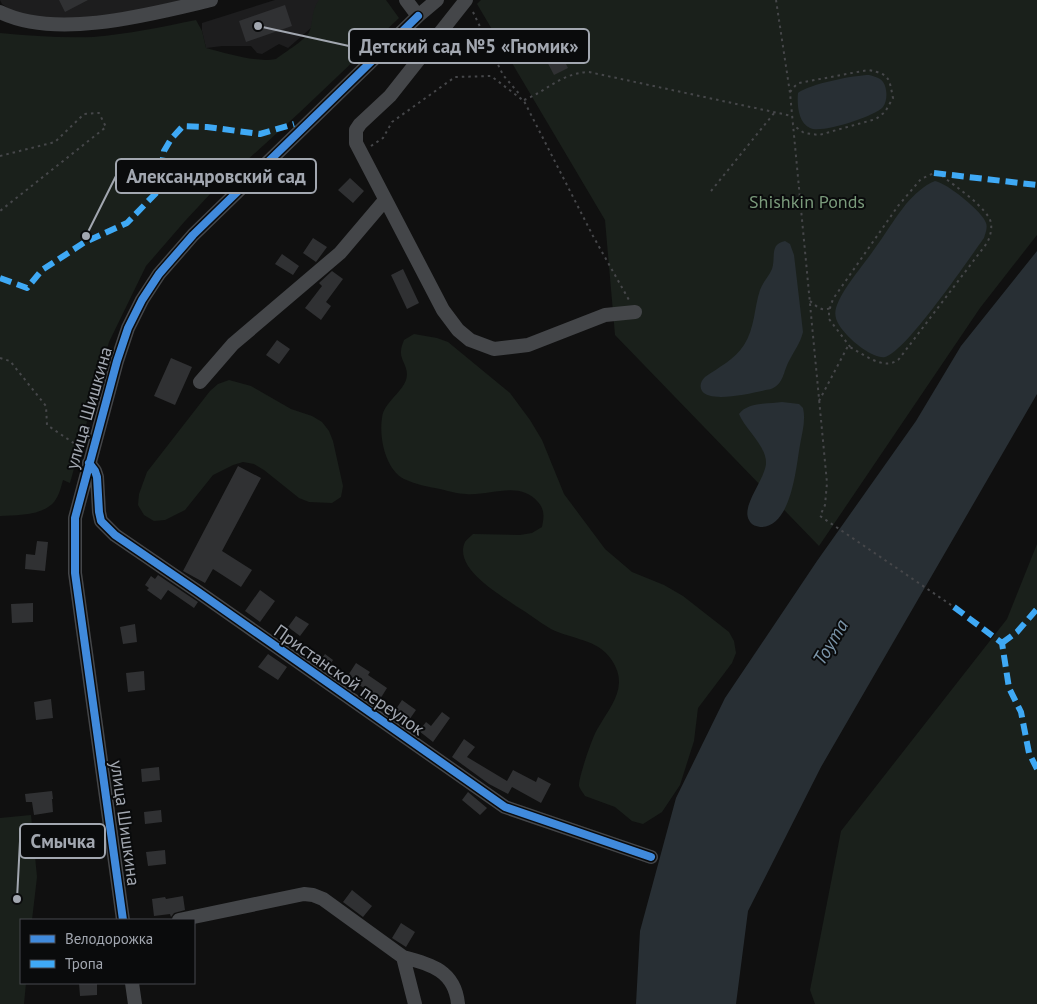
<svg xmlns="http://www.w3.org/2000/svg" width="1037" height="1004" font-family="'PT Sans',sans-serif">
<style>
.built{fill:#1d1d1e}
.green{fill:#1a201b}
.water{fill:#282f34}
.building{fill:#303133}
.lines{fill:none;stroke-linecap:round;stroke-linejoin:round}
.path{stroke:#46474a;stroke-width:2;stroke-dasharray:2.5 4;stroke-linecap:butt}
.minor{stroke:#444649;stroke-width:14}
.quiet{stroke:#3fa9f5;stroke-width:6;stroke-dasharray:12 6;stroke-linecap:butt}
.cycleway-casing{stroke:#0a0b0c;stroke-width:11}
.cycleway{stroke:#408adc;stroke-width:8}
.labels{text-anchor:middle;stroke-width:4;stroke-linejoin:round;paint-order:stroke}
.park-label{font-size:18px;fill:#7a9a7b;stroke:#0a0b0c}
.street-label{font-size:18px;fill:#a2a7b0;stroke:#0a0b0c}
.water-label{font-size:19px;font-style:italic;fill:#7b95a9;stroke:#0a0b0c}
.leader{fill:none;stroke:#a2a7b0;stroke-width:2}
.callout-dot{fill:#a2a7b0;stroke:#0a0b0c;stroke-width:2}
.callout{fill:#0a0b0c;stroke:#a2a7b0;stroke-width:2}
.callout-label{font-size:19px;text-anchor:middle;font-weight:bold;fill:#a2a7b0}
</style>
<rect width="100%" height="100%" fill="#101010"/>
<!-- built -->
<path class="built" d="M0,0H187L153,8L100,16L53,19L15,13L2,4Z
M275,0H351L311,28L288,48L279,44L262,54L257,53L251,46H222L206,48L202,31V23Z"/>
<!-- green -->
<path class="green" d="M319,0H386L399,18L299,113L211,193L185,221L146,266L109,342L70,483L63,480C61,487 59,496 54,502C42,516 16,515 0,516V33C31,36 62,38 93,37C128,34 162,27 196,20L202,31L206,48C226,53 256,63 276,59C284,53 303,41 308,34C314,26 310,12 319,0Z
M481,0H1037V235L980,308L819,546L615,335L605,220L477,4Z
M414,334L437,338L448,342L510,393L530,420L542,440L564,494L605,549L632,572L664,585L683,596L729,632L734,641L736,653L732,663L698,708L694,741L680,785L662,812L643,824L632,821L615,807L585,796C583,793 580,789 579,786C578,779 593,735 598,728C611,705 630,686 611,659C598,639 570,639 551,629C539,622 528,613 516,606C499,594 453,568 465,542C467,539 471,536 473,534L520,535L532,533L542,527C544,517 545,510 538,502C519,480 491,496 466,494C458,494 449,491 440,489C428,487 415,484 404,479C385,469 379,437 382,418C384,402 401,394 406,380C410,367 400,361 401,351C401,347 403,343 404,340Z
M229,380L251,386L291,409L312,416L322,422L329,431L333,441L343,486L341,497L332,503L309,502L299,498L264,470L254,464L243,462L233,465L213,475L185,510L165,520L154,521L144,515L138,505L139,494L147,472L210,391L218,384Z
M1037,544V1004H815L810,990L841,831L1007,619Z
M31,815L37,877L32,920H21V983H26L24,1004H0V818Z"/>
<!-- water -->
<path class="water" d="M869,75C873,76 877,77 880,79C888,84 888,101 883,107C874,117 820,134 810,128C798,123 797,104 798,93C809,84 855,75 869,75Z
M935,181C947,183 983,212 986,223C988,228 985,234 984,238C968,260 906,352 885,357C874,359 854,343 847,335C840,327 833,319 836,308C842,289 862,267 873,251C884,236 894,219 906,204C914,195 924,185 935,181Z
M785,241L790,244L794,255L803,332C800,344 794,351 789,361C783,372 784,384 771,389C756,392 711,404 702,391C699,386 701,381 705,377C718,368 735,359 744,345C755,328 754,308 760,290C763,282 769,276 772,269C776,258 769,244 785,241Z
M1037,251V394L821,767L748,911L736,1004H636L640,931L676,798L725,698L817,561L916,421L961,346Z
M782,402L799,404L803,408C806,420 802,433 800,445C796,467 792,525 762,527C757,527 751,525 749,520C741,506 764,481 766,464C767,446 745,429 739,414C748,402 769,404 782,402Z"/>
<!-- building -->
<path class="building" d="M59,0H88L65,12Z
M285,5L292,26L246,42L239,21Z
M557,46L568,68L554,75L543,54Z
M350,178L364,191L353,203L338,190Z
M313,238L327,247L316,262L303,253Z
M282,254L299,266L293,275L275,264Z
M403,269L419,303L407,309L391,275Z
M332,271L343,279L326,302L331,306L321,320L305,308L322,286L319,283Z
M277,340L290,349L279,364L266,355Z
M171,358L192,367L175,405L154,396Z
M238,466L261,478L222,551L252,570L241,587L213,569L205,583L183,571Z
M37,541L48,542L45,571L25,569L26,554L35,555Z
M158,575L198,602L194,608L168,590L161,600L147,590L149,588L145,585L151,576L155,579Z
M260,590L275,601L260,622L245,611Z
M33,603V622L12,623L11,604Z
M296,616L309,624L300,636L288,627Z
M135,624L137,642L123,644L120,627Z
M268,654L287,667L278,680L258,667Z
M325,654L333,660L327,670L318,664Z
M356,663L370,672L368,675L387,688L377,704L367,697L370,692L347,677Z
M144,671L145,690L128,692L126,673Z
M51,699L53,718L36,720L34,702Z
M402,700L416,710L409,720L405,717L402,722L392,715Z
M442,712L450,718L433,742L419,731L426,722L431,726Z
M464,739L475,747L467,757L507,781L513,770L536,782L538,777L551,784L541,803L512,787L508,794L489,784L452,757Z
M159,767L160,780L142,782L141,769Z
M52,791L53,799L44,800L52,799L53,812L34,815L32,802H26L25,794Z
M468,792L487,808L480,815L462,800Z
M161,810L162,822L145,824L144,812Z
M165,850L166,864L148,866L146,852Z
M352,890L372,906L363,917L343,902Z
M183,896L185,910L174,913L171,917L170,914L154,916L152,899L165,897L166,899Z
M401,923L415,932L406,947L392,938Z
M79,983H97V995L80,996Z"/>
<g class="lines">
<!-- path -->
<path class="path" d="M776,0L790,93L827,483L825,505L820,516L954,607
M473,12L503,75L521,96
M790,92L795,86L799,83L868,70C890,74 889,78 893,98L885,112L876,119L819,135L804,133L793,125
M524,100C547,91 561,73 589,72L792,116
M371,146L383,138L392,122L455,77L491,76L524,101L593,236L629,300
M0,156L55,142L84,114L99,113L106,127L0,211
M711,191L775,112
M810,301C816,306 822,312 830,308
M0,358L10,361L46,406L47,425L81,448
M819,401L848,346C862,353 884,372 899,359L987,243C990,237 992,230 991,223C988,208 955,186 942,176L934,173L921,179L898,206L833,299L829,311V319L851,348"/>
<!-- minor -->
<path class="minor" d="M406,0L418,16L437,0
M466,0L390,96L360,124L356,130V143L443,310L458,330L470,340L494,349L528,345L605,315L635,312
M0,12C56,40 152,14 211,0
M200,382L233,344L340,253L385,200
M89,463L95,471L97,477L99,512L101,521L115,535L197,591L505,807L651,857
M123,920L75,573V518L117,361L128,328L142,300L159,274L193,235L418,16
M179,920L304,894L313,895L323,899L403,957L415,1004
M403,957C431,964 455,971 458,1004
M132,983L135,1004"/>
<!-- quiet -->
<path class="quiet" d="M934,173L1037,185
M0,278L27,288L42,270L85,242L127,223L158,191L164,151L171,139L183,126L207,127L260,134L294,124
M954,607L1002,643L1009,688L1021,712L1029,753L1037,769
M1002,643L1017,632L1037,609"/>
<defs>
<path id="cycleway" d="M89,463L95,471L97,477L99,512L101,521L115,535L197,591L505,807L651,857
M123,920L75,573V518L117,361L128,328L142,300L159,274L193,235L418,16"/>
</defs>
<!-- cycleway casing -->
<use href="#cycleway" class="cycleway-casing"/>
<!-- cycleway -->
<use href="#cycleway" class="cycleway"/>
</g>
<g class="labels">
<!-- park labels -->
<g class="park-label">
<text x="807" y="208">Shishkin Ponds</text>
</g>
<!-- street labels -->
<g class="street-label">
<text transform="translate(89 408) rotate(-74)" y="6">улица Шишкина</text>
<text transform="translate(349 680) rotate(35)" y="6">Пристанской переулок</text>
<text transform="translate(125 823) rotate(82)" y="6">улица Шишкина</text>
</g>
<!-- water labels -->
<g class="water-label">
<text transform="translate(830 642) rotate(-59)" y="7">Toyma</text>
</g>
</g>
<!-- callouts -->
<path class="leader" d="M258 26L349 46M86 236L116 176M17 899L20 841"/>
<g class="callout-dot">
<circle cx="258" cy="26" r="5"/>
<circle cx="86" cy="236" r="5"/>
<circle cx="17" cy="899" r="5"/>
</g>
<g class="callout">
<rect x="349" y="29" width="240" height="34" rx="5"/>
<rect x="116" y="159" width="200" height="34" rx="5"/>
<rect x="20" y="824" width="85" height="34" rx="5"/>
</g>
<g class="callout-label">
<text x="469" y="53">Детский сад №5 «Гномик»</text>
<text x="216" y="183">Александровский сад</text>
<text x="63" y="848">Смычка</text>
</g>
<!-- legend -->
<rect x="20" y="919" width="175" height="65" fill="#0a0b0c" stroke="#47494e"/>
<rect x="30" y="935" width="25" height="8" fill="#408adc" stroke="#47494e"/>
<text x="65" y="944" font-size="15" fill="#a2a7b0">Велодорожка</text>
<rect x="30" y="960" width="25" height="8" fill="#3fa9f5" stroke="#47494e"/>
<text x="65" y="969" font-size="15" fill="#a2a7b0">Тропа</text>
</svg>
